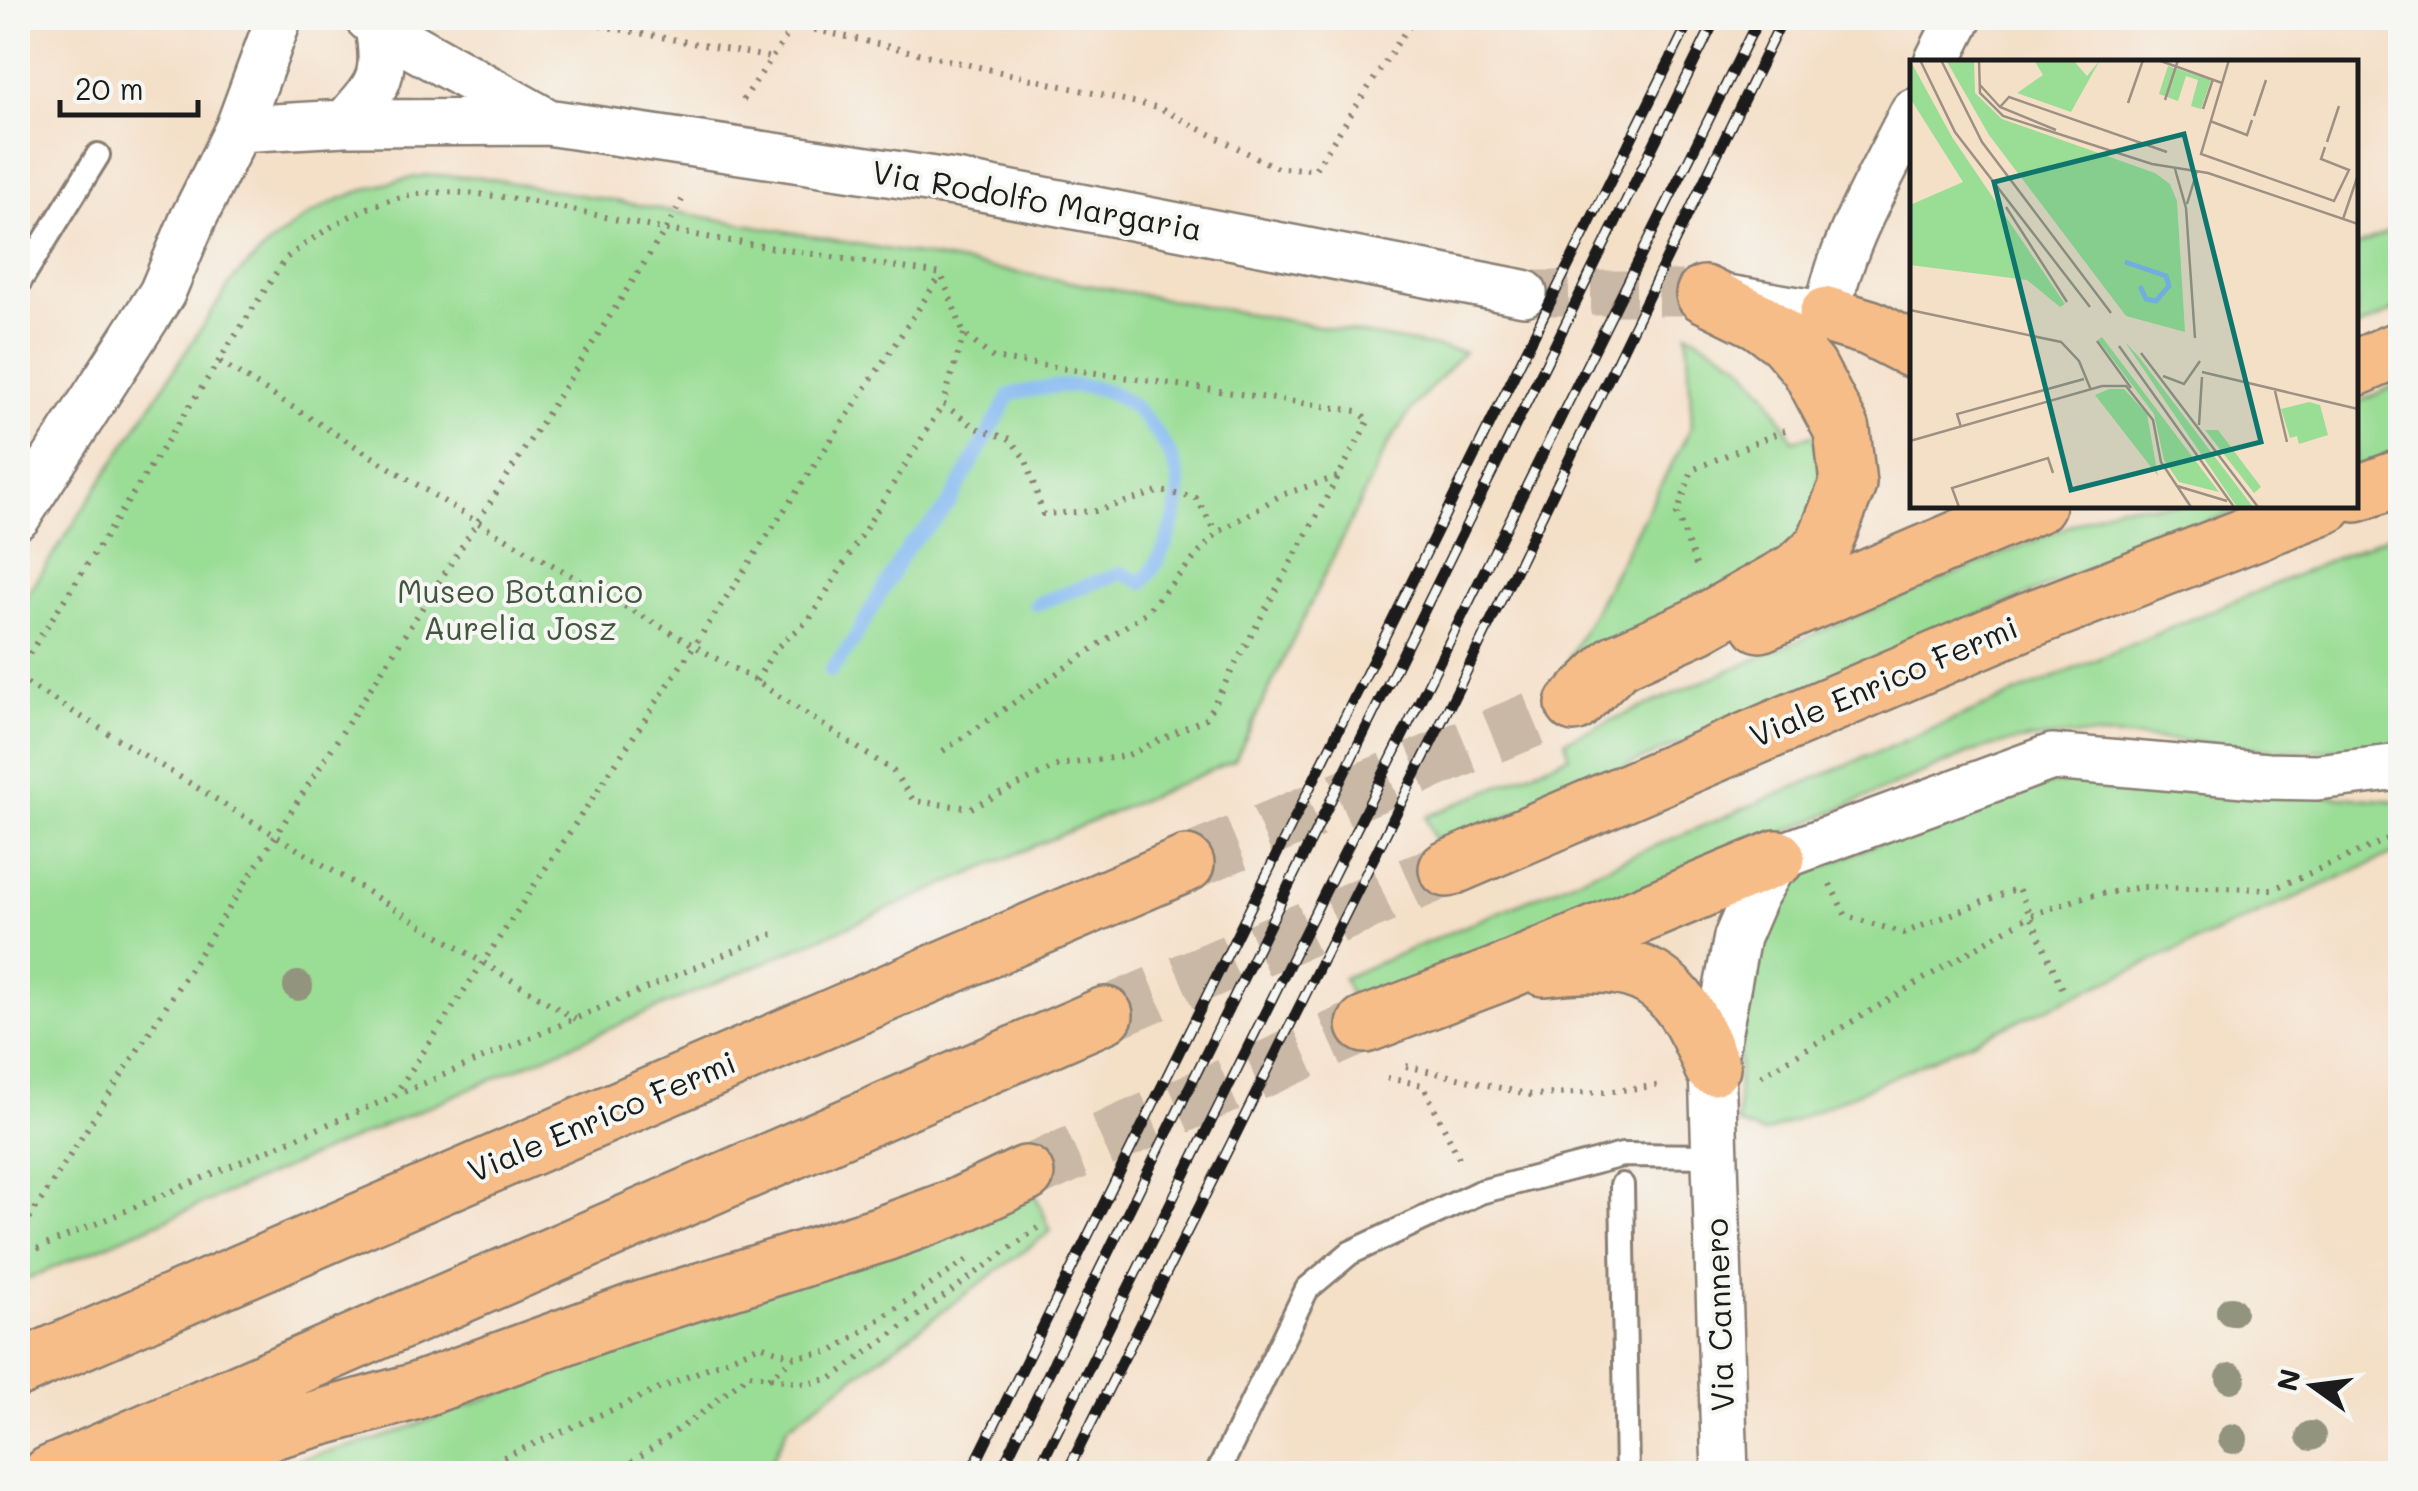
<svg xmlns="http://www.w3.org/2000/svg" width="2418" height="1491" font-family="Mali,sans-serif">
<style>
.green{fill:#9add95;stroke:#5b7c58;stroke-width:2.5}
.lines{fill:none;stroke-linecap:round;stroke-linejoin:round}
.stream{stroke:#83b8f2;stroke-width:14}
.minor-tunnel{stroke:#c9b8a5;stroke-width:45;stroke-dasharray:45 22;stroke-linecap:butt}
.primary-tunnel{stroke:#c9b8a5;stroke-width:55;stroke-dasharray:55 28;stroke-linecap:butt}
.service-casing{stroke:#887e72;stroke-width:28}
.minor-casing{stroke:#887e72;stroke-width:50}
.primary-casing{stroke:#887e72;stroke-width:60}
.path{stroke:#887e72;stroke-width:6;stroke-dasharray:2.5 8;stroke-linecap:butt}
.service{stroke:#fff;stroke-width:22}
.minor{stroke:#fff;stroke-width:45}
.primary{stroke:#f7bd88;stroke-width:55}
.rail-casing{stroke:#1c1c1c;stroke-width:11}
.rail{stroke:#f6f6f2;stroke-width:8;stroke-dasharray:22;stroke-linecap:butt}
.tree{fill:#92947d}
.labels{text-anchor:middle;stroke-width:8;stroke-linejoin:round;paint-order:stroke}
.street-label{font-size:32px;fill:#1c1c1c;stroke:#f6f6f2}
.park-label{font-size:32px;fill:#425640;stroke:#f6f6f2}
.inset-river{fill:none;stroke:#83b8f2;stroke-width:5}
.inset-road{fill:none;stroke:#9e9183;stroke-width:2.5}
.view{fill:#0f766e;fill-opacity:0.15;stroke:#0f766e;stroke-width:5}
.inset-edge{fill:none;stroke:#1c1c1c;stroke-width:5}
</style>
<rect width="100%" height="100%" fill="#f6f6f2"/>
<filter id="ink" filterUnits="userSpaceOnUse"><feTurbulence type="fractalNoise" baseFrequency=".01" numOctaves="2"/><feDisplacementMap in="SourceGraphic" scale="20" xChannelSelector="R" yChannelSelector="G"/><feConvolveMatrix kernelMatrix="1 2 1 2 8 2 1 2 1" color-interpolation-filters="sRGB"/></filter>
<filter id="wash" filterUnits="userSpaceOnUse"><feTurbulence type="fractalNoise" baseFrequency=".0048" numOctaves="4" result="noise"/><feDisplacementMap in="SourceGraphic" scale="40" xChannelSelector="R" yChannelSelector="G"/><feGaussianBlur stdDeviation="2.25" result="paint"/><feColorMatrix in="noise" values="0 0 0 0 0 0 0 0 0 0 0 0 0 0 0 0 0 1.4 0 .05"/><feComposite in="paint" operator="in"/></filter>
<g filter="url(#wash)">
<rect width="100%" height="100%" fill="#f4dfc7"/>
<!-- green -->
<path class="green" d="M427,175L480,177L1464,352L1414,406L1387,446L1235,760L18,1283V609L232,281C298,214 334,192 427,175Z
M2400,227V308L2356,328V246Z
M1687,332L1741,363L1767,394L1793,440L1817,434L1823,454L1815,508L1789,553L1752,580L1568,660L1692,426Z
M2400,383V452L2356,469V403Z
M2118,505H2255L2149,543L1437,847L1426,817L1569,756L1565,740Z
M2400,531V743C2259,771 2110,708 1972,752L1360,1015L1343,978Z
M2081,780L2400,801V851L1764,1134L1738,1124C1739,1053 1735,977 1767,911C1772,900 1783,890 1791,880L2001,791Z
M1034,1192L1051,1231L788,1426L766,1473L240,1474L379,1439Z"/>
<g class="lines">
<!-- stream -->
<path class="stream" d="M831,671L850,646L908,546L938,518L950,502L1010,395C1037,388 1068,383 1095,388C1116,392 1134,405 1147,421C1158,434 1169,450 1175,467C1188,502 1165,555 1143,583L1121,573L1036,604"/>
</g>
</g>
<g filter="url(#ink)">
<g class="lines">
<!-- minor-tunnel -->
<path class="minor-tunnel" d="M1524,293H1682"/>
<!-- primary-tunnel -->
<path class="primary-tunnel" d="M1186,864L1534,719
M1105,1015L1447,869
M1026,1174L1365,1025"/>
<defs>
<path id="service" d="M18,284L98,155
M1622,1185L1627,1474
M1217,1474L1307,1289L1350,1253L1480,1192L1622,1155L1715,1156"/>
<path id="minor" d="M368,18L378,27L546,121
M1937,62L1959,18
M345,123C378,85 387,80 378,27
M238,129L345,123L547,122L961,184L1524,293
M1727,298L1827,315C1840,243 1881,177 1913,112
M18,516L162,293L193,219L238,129L279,18
M1725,1474L1712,1067L1737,937L1755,895L1777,858L2052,757L2267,776L2317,777L2400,767"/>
<path id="primary" d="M1827,315L1870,328L1913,350
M2356,368L2400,349
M2356,494L2400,478
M1760,624L2037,505
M1574,704L1617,662L1697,626L1799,569L1823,546L1848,484L1842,430L1809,368L1785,340L1759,321L1704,294
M1447,869L2026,621L2326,505
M1544,968C1642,956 1676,974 1712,1067
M1365,1025L1497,975L1777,858
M18,1369L1186,864
M50,1474L1105,1015
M138,1474L243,1439L413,1392L633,1312L882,1234L956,1207L1026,1174"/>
</defs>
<!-- service casing -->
<use href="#service" class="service-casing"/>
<!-- minor casing -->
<use href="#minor" class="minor-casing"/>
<!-- primary casing -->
<use href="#primary" class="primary-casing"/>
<!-- path -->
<path class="path" d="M559,18L772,58
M794,25L1159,108L1277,168L1315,169L1414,18
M743,100L799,18
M964,334L943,404L976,428L1010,439L1026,460L1043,514L1096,511L1161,491L1196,498L1217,533
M220,362L477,522L756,681L893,771L914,801L971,808L1059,765L1126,756L1206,718L1369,420L1357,411L993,358L964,334L941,274
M1696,565L1677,514L1692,470L1787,429
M18,671L285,259C322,231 359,206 406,196C474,181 591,216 662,229C755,246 848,259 941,274
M18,678L575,1019
M756,681L775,649L809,620L943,404
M943,751L1145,613L1217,533L1281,495L1337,477
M1830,884L1846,916L1904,933L2018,888L2064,993
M1406,1066L1531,1095L1604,1092L1664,1085
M1761,1076L2031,915L2084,897L2142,887L2273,889L2400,834
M1387,1078L1423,1085L1462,1164
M394,1096L941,275
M18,1236L666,229L682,200
M18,1257L773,934
M768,1378L794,1358
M465,1474L760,1345L795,1357L833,1351L967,1260
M615,1474L699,1415L749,1374L807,1384L832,1378L1039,1227"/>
<!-- service -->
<use href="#service" class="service"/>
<!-- minor -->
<use href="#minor" class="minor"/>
<!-- primary -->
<use href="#primary" class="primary"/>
<defs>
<path id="rail" d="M970,1474L1691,18
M999,1474L1716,18
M1036,1474L1759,18
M1066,1474L1459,687L1783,18"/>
</defs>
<!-- rail casing -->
<use href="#rail" class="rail-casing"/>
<!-- rail -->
<use href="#rail" class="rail"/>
</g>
<!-- trees -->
<g class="tree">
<circle cx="298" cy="986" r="15"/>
<circle cx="2231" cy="1311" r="15"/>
<circle cx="2231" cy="1378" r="15"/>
<circle cx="2311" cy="1436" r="15"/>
<circle cx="2233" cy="1439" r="15"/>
</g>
</g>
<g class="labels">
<!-- street labels -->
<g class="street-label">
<text transform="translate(1037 201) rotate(10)" y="11">Via Rodolfo Margaria</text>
<text transform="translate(1884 682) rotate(-23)" y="11">Viale Enrico Fermi</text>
<text transform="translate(602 1117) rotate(-23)" y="11">Viale Enrico Fermi</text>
<text transform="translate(1720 1315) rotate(-92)" y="11">Via Cannero</text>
</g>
<!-- park labels -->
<g class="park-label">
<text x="520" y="603">Museo Botanico<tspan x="520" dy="37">Aurelia Josz</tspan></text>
</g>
</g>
<!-- overview -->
<g transform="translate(1910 60)">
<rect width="448" height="448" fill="#f4dfc7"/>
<path d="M0,0L42,77L155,244L150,247L117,220L0,205V145L53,122L0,38ZM36,0H64L65,33L92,59L245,113L260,124L267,141L275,272L216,256L79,75ZM124,0H163L177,16L190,0L161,52L107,33L133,15ZM258,6L301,20L291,49L281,46L288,20L276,16L268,41L249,34ZM192,277L309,432L269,422L254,400L244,354L188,280ZM215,282L229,297L343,447H327ZM199,329H214L237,354L248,416L185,335ZM399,342L410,345L418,375L389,384L387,376L380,378L371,349ZM295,370H308L351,427L344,433Z" fill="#9add95"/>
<path class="inset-river" d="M215,202L256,216L259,226L246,241L236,239L230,226"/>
<path class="inset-road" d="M10,0L45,72L180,247M31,0L72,82L201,253M69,0L70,33L93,56L242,104L298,113L448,164M248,0L312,23M319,0L291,94L424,141L439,110L411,99L415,87M70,25L90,47L146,70M255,40L268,0M218,43L233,0M90,47L99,37L257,92M293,49L303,19M344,56L356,20M300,61L337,75L342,60M417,82L429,46M265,109L276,148L285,278M277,144L287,111M96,147L157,242M433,159L448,115M0,250L151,282L169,301L181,330M187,281L221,328M209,286L324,447M231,293L348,447M292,312L448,349M253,316L274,324L290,301M365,331L377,382M289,365L292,317M51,367L47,354L174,319M0,381L192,326H216L243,360L251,402L281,447M267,426L317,441M49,447L42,428L138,398L143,413"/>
<path class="view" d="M274,74L351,382L161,430L84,122Z"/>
<rect width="448" height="448" class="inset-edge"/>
</g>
<!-- margin -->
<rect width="2418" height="1491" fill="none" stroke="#f6f6f2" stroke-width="60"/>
<!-- north arrow -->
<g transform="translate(2313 1386) rotate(284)" stroke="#f6f6f2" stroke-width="8" paint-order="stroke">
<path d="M0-8L18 38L0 25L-18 38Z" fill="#1c1c1c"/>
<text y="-15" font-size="28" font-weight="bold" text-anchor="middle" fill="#1c1c1c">N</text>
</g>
<!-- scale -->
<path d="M60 100v15h138v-15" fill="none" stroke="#1c1c1c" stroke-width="5"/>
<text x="75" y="100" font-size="30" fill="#1c1c1c" stroke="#f6f6f2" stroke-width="8" paint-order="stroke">20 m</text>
</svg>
